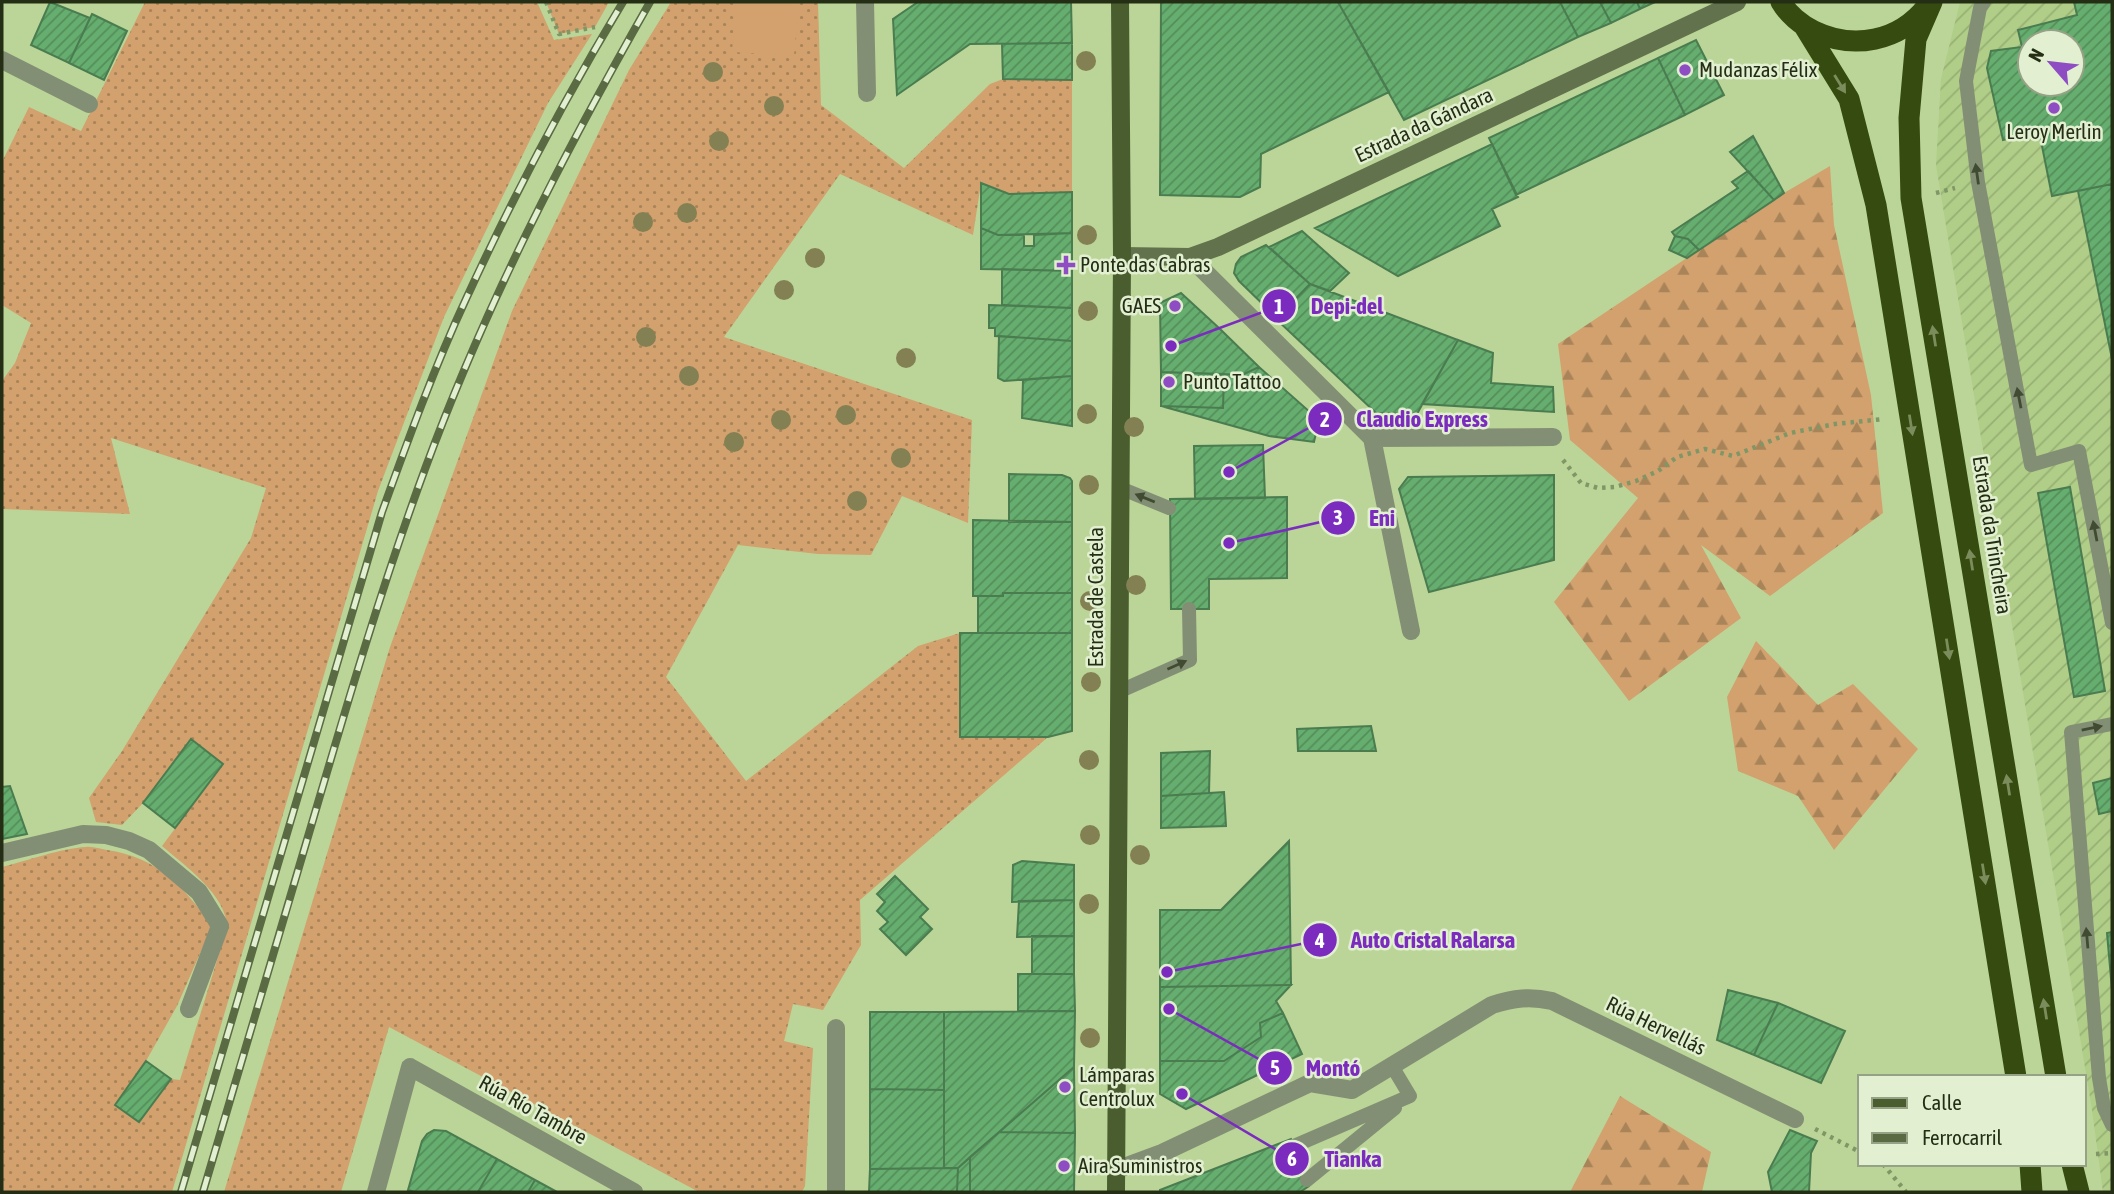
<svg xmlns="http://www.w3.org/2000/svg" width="2114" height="1194" font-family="'Asap Condensed',sans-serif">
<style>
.industrial{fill:url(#industrial-furrows);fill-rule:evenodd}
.grass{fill:url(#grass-dots)}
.forest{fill:url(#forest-firs)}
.park{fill:#d2a16e}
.building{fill:url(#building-hatch);stroke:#4a7c50;stroke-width:2;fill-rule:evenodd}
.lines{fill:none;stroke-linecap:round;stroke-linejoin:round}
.path{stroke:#819666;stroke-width:4.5;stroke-dasharray:3.5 5;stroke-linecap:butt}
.lane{stroke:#838f75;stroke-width:14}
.street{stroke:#838f75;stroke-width:18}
.secondary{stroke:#62724c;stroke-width:18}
.primary{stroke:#4a5d2e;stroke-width:18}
.highway{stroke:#364b0f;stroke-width:21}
.rail-casing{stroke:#5a6b44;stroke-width:8}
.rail{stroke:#e2f0d1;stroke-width:5;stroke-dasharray:16;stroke-linecap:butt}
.tree{fill:#838054}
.oneway{fill:#7b8d5d}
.oneway2{fill:#404b32}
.poi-dot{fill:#8f4dc3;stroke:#e2f0d1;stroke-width:2.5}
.labels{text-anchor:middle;stroke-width:5;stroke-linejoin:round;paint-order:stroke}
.poi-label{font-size:21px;fill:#242e15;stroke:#e2f0d1;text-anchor:start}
.street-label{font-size:21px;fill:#242e15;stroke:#e2f0d1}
.leader{fill:none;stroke:#7b2cbf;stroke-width:2.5}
.callout-dot{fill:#7b2cbf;stroke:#e2f0d1;stroke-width:2.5}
.mark-label{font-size:21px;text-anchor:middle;font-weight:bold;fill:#fff}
.callout-label{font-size:23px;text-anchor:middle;font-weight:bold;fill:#7b2cbf;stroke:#e2f0d1;stroke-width:5;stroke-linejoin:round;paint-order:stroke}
</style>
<defs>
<pattern id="industrial-furrows" width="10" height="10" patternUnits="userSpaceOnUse" patternTransform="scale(1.75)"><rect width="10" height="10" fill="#b0ce88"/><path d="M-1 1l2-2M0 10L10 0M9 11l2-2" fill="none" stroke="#97b174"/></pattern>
<pattern id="grass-dots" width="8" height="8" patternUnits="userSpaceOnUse" patternTransform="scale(1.75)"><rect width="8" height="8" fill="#d2a16e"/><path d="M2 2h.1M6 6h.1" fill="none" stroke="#aa8459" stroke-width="1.8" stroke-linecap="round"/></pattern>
<pattern id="forest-firs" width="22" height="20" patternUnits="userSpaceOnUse" patternTransform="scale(1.75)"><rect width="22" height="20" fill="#d2a16e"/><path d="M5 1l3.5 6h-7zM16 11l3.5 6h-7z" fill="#aa8459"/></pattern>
<pattern id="building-hatch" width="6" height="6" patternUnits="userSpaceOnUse" patternTransform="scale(1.75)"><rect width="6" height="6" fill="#66ae6f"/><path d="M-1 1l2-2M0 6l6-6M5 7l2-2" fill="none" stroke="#548e5a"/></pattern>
</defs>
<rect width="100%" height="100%" fill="#bad597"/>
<!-- industrial -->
<path class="industrial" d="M1960,2H2112V1192H2103L2092,1110L1936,165L1941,79ZM2030,42H2072V84H2030Z"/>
<!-- grass -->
<path class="grass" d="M145,2H537L554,40L592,34L548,103L444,317L378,491L172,1192H2V867C26,861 62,848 86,847C92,846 100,849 107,850C157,857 184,887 212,926L177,1006L146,1061L115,1104L140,1122L171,1079L180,1080L227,928C227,895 185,866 162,846L223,764L190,739L143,803L122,825L96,822L89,798L122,751L251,538L266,488L111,438L130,514L2,509V381L15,363L31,323L2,305V162L29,107L81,131Z
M546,2H609L595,27L559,34Z
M671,2H818L821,105L904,168L990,84L1003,79L1072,80V192L1009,194L981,183L973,235L840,174L724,337L972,420L968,523L902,496L871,555L818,554L738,545L666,677L746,781L918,646L960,633V737H1048L860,900L861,945L823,1010L793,1004L784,1041L813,1048L805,1186L802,1192H699L389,1027L341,1192H224L390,647L512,311L629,70Z"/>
<!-- forest -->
<path class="forest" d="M1830,166L1834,225L1871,395L1883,513L1770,596L1701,545L1741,618L1629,701L1554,602L1638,498L1570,440L1558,344L1784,193Z
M1756,641L1818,705L1853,684L1918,749L1834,850L1798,796L1738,771L1727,697Z
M1620,1096L1711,1152L1702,1192H1570Z"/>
<!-- park -->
<path class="park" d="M736,2H799L794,56L732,52Z"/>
<!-- building -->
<path class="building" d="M50,2L90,18L69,63L31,45Z
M918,2H1071L1072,43L970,44L897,95L893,19Z
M1161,2H1338L1389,92L1261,154L1260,187L1240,197L1160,195Z
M1338,2H1560L1578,37L1404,120Z
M1560,2H1600L1611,23L1578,37Z
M1600,2H1637L1640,9L1611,23Z
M1637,2H1655L1640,9Z
M2074,2H2112V184L2052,196L2039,131L2003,140L1987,68L1991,51L2022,47L2018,30L2077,15ZM2030,42H2072V84H2030Z
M92,14L127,31L104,80L69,63Z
M1696,40L1724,95L1685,115L1658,58Z
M1072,43V80L1003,79L1002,44Z
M1658,58L1685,115L1516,195L1489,138Z
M1753,136L1784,193L1774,200L1730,152Z
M1492,144L1518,197L1492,209L1500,226L1398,276L1315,228Z
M1748,171L1774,200L1699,250L1688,239L1675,236L1672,232L1738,188L1732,182Z
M981,183L1009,194L1072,192V233L998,235L981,228Z
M2112,184V359L2078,191Z
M981,228L998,235H1024V246H1034V235L1072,233V271L981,269Z
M1302,231L1349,273L1330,291L1310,284L1269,247Z
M1675,236L1688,239L1699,250L1687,258L1669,250Z
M1266,245L1310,284L1277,318L1239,281L1234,273L1236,264L1241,257Z
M1002,269L1072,271V308L1002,305Z
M1310,284L1458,340L1417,414L1376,413L1276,319Z
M1181,293L1219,328L1259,367L1242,375L1161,372L1160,303Z
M989,305L1072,308V341L995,336V328H989Z
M999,336L1072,341V376L1004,381L998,378Z
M1458,340L1493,353L1491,383L1553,387L1554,412L1422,404Z
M1259,367L1319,420L1314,442L1269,436L1161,406L1223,408L1224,374L1242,375Z
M1161,372L1224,374L1223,408L1161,406Z
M1072,376V426L1022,418L1023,380Z
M1263,445L1265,498L1195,499L1194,446Z
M1009,474L1062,475L1070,478L1072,481V522H1009Z
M1554,475V560L1429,592L1399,489L1408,477Z
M2070,487L2105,691L2074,697L2038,493Z
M1287,497V578L1209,579V609H1171L1170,499Z
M973,520L1072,522V593H1003V596H973Z
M1003,593H1072V633H978V596H1003Z
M960,633H1072V731L1048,737H960Z
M1371,726L1376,751H1298L1297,729Z
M191,739L223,764L175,828L143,803Z
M1210,751L1209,793L1161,796V753Z
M2112,778V811L2099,814L2093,783Z
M10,786L27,834L2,839V787Z
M1224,792L1226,826L1161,828V796Z
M1289,841L1291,985L1160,987V910H1221Z
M1022,861L1074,865V900L1012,902L1013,865Z
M895,876L928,909L920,917L932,929L906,955L880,929L888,922L877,911L885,902L877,894Z
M1074,900V936L1017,937L1019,901Z
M2112,932V990L2107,933Z
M1032,936H1074V974H1032Z
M1018,974H1074L1075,1011H1018Z
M1291,985L1276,1001L1283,1013L1260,1023L1261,1037L1224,1061H1160V987Z
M1728,990L1778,1003L1754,1055L1717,1040Z
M1778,1003L1845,1031L1821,1083L1754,1055Z
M1075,1011L1074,1067L958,1168H944V1012Z
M870,1012H944V1090L870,1089Z
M1283,1013L1302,1054L1186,1109L1160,1094V1061H1224L1261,1037L1260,1023Z
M146,1061L171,1079L139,1122L115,1105Z
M1074,1067L1075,1133L999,1132Z
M870,1089L944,1090V1168L870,1169Z
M434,1130L446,1131L497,1159L478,1192H415L408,1190L422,1141L427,1134Z
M1790,1130L1817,1141L1811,1153L1809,1192H1772L1768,1172Z
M999,1132L1075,1133L1074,1192H970V1157Z
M1291,1139L1309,1186L1300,1192H1160V1190Z
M970,1157V1192H957L958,1168Z
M497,1159L535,1180L528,1192H478Z
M958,1168L957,1192H869L870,1169Z
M535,1180L557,1192H528Z"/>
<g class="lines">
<!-- path -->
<path class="path" d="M546,2L559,34L595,27
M1936,193L1955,188
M1563,460L1581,483L1598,488L1615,487L1636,481L1658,471L1677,457L1705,449L1733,456L1790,433L1835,424L1884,419
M1815,1129L1860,1152
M2096,1154L2112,1153
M1883,1164L1906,1192"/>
<!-- lane -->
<path class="lane" d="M1984,2L1980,8L1966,81L1978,182L2031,465L2079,451L2112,623
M1120,488L1169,508
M1118,692L1190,660L1189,609
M2112,724L2071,732L2099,1078L2104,1108L2112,1125
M1294,1146L1410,1096L1392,1066
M1307,1180L1395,1108"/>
<!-- street -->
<path class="street" d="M865,2L867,93
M2,60L89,104
M1190,257L1372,438L1411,631
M1372,438L1553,437
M2,853L83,834L106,835L129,841L149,850L199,892L220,926L189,1009
M836,1028V1192
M1116,1170L1162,1153L1310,1083L1352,1090L1492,1005C1514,998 1530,996 1552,1001L1795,1119
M376,1192L410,1067L634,1192"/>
<!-- secondary -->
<path class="secondary" d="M1122,256L1190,257L1218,247L1737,2"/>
<!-- primary -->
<path class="primary" d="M1116,1192L1122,256L1120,2"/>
<!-- highway -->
<path class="highway" d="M1781,2C1788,14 1801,25 1814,31C1853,50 1899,42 1927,6
M1932,2L1916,39L1909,118L1911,198L2056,1077
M1804,26L1849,99L1876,205L2016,1077
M2030,1164L2032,1192
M2072,1164L2079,1192"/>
<defs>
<path id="rail" d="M181,1192L382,512C408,440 434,368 466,299C513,197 565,98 623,2
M203,1192C239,1069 276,946 312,823C347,704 382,585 425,469C485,306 564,153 650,2"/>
</defs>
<!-- rail casing -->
<use href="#rail" class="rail-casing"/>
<!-- rail -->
<use href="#rail" class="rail"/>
</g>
<!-- trees -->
<g class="tree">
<circle cx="1086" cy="61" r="10"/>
<circle cx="713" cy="72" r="10"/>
<circle cx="774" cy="106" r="10"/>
<circle cx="719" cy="141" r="10"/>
<circle cx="687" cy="213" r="10"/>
<circle cx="643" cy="222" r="10"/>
<circle cx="1087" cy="235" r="10"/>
<circle cx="815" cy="258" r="10"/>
<circle cx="784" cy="290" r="10"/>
<circle cx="1088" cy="311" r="10"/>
<circle cx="646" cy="337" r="10"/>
<circle cx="906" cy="358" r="10"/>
<circle cx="689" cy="376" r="10"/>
<circle cx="1087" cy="414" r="10"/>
<circle cx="846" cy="415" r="10"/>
<circle cx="781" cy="420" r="10"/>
<circle cx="1134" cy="427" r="10"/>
<circle cx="734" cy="442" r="10"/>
<circle cx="901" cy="458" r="10"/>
<circle cx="1089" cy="485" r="10"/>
<circle cx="857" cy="501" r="10"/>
<circle cx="1136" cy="585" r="10"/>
<circle cx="1090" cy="601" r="10"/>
<circle cx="1091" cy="682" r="10"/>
<circle cx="1089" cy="760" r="10"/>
<circle cx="1090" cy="835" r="10"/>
<circle cx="1140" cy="855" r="10"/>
<circle cx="1089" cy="904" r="10"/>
<circle cx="1090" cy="1038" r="10"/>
</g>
<!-- one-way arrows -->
<defs><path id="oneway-solid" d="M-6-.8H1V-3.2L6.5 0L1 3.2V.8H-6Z" transform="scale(1.75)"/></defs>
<g class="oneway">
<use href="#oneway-solid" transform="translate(1840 84) rotate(58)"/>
<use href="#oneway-solid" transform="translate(1934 336) rotate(-99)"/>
<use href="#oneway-solid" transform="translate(1911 425) rotate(81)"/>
<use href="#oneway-solid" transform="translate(1971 560) rotate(-99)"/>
<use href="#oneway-solid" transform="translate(1948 649) rotate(81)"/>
<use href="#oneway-solid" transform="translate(2008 785) rotate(-99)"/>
<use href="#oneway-solid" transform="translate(1984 874) rotate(81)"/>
<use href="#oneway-solid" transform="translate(2045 1009) rotate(-99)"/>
</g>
<g class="oneway2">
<use href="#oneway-solid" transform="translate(1977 174) rotate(-98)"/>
<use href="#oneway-solid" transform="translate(2019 398) rotate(-101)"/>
<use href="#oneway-solid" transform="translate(1145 498) rotate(-158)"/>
<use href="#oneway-solid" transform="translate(2095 531) rotate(-101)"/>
<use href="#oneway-solid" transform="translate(1177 665) rotate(-24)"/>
<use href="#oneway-solid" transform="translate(2092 728) rotate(-11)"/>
<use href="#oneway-solid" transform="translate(2087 938) rotate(-95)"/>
</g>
<!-- markers -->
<g class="poi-dot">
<circle cx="1685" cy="70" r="7"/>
<circle cx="2054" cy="108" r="7"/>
<path d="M1062.5 254.5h7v7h7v7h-7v7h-7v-7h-7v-7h7z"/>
<circle cx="1175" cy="306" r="7"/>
<circle cx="1169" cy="382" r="7"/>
<circle cx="1065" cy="1087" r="7"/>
<circle cx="1064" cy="1166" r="7"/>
</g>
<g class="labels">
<!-- poi labels -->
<g class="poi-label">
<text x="1699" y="77">Mudanzas Félix</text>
<text x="2054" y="139" text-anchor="middle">Leroy Merlin</text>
<text x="1080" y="272">Ponte das Cabras</text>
<text x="1161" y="313" text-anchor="end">GAES</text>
<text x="1183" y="389">Punto Tattoo</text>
<text x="1079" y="1082">Lámparas<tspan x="1079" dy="24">Centrolux</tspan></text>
<text x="1078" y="1173">Aira Suministros</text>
</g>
<!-- street labels -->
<g class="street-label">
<text transform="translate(1424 125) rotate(-25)" y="7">Estrada da Gándara</text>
<text transform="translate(1992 535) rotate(81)" y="7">Estrada da Trincheira</text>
<text transform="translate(1096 597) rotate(-90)" y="7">Estrada de Castela</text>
<text transform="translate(1656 1026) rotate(26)" y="7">Rúa Hervellás</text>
<text transform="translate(533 1110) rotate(29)" y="7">Rúa Río Tambre</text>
</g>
</g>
<!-- callouts -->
<path class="leader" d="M1171 346L1279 306M1229 472L1325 419M1229 543L1338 518M1167 972L1320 940M1169 1009L1275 1068M1182 1094L1292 1159"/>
<g class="callout-dot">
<circle cx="1171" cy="346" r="7"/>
<circle cx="1229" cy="472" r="7"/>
<circle cx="1229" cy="543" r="7"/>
<circle cx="1167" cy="972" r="7"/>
<circle cx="1169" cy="1009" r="7"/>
<circle cx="1182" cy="1094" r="7"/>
<circle cx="1279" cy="306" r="18"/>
<circle cx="1325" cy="419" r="18"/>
<circle cx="1338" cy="518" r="18"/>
<circle cx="1320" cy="940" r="18"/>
<circle cx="1275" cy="1068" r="18"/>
<circle cx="1292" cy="1159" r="18"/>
</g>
<g class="mark-label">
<text x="1279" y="314">1</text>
<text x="1325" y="427">2</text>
<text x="1338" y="525">3</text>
<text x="1320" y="948">4</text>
<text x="1275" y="1075">5</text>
<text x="1292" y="1166">6</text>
</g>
<g class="callout-label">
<text x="1347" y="314">Depi-del</text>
<text x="1422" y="427">Claudio Express</text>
<text x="1382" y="526">Eni</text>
<text x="1433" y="948">Auto Cristal Ralarsa</text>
<text x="1333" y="1076">Montó</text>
<text x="1353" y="1167">Tianka</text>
</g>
<!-- border -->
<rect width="2114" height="1194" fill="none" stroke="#242e15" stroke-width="7"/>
<!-- legend -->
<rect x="1858" y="1075" width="228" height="91" fill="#e2f0d1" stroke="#96a286" stroke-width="2"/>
<rect x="1872" y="1098" width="35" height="10" fill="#4a5d2e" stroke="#96a286" stroke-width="2"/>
<text x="1922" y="1110" font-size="21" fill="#242e15">Calle</text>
<rect x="1872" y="1133" width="35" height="10" fill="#5a6b44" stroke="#96a286" stroke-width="2"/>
<text x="1922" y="1145" font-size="21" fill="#242e15">Ferrocarril</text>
<!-- north arrow -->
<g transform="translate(2051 63) rotate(298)"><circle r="33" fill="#e2f0d1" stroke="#96a286" stroke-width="2"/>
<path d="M0-5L12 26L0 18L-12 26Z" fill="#8f4dc3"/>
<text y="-10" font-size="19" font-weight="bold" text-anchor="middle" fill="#242e15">N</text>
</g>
</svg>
